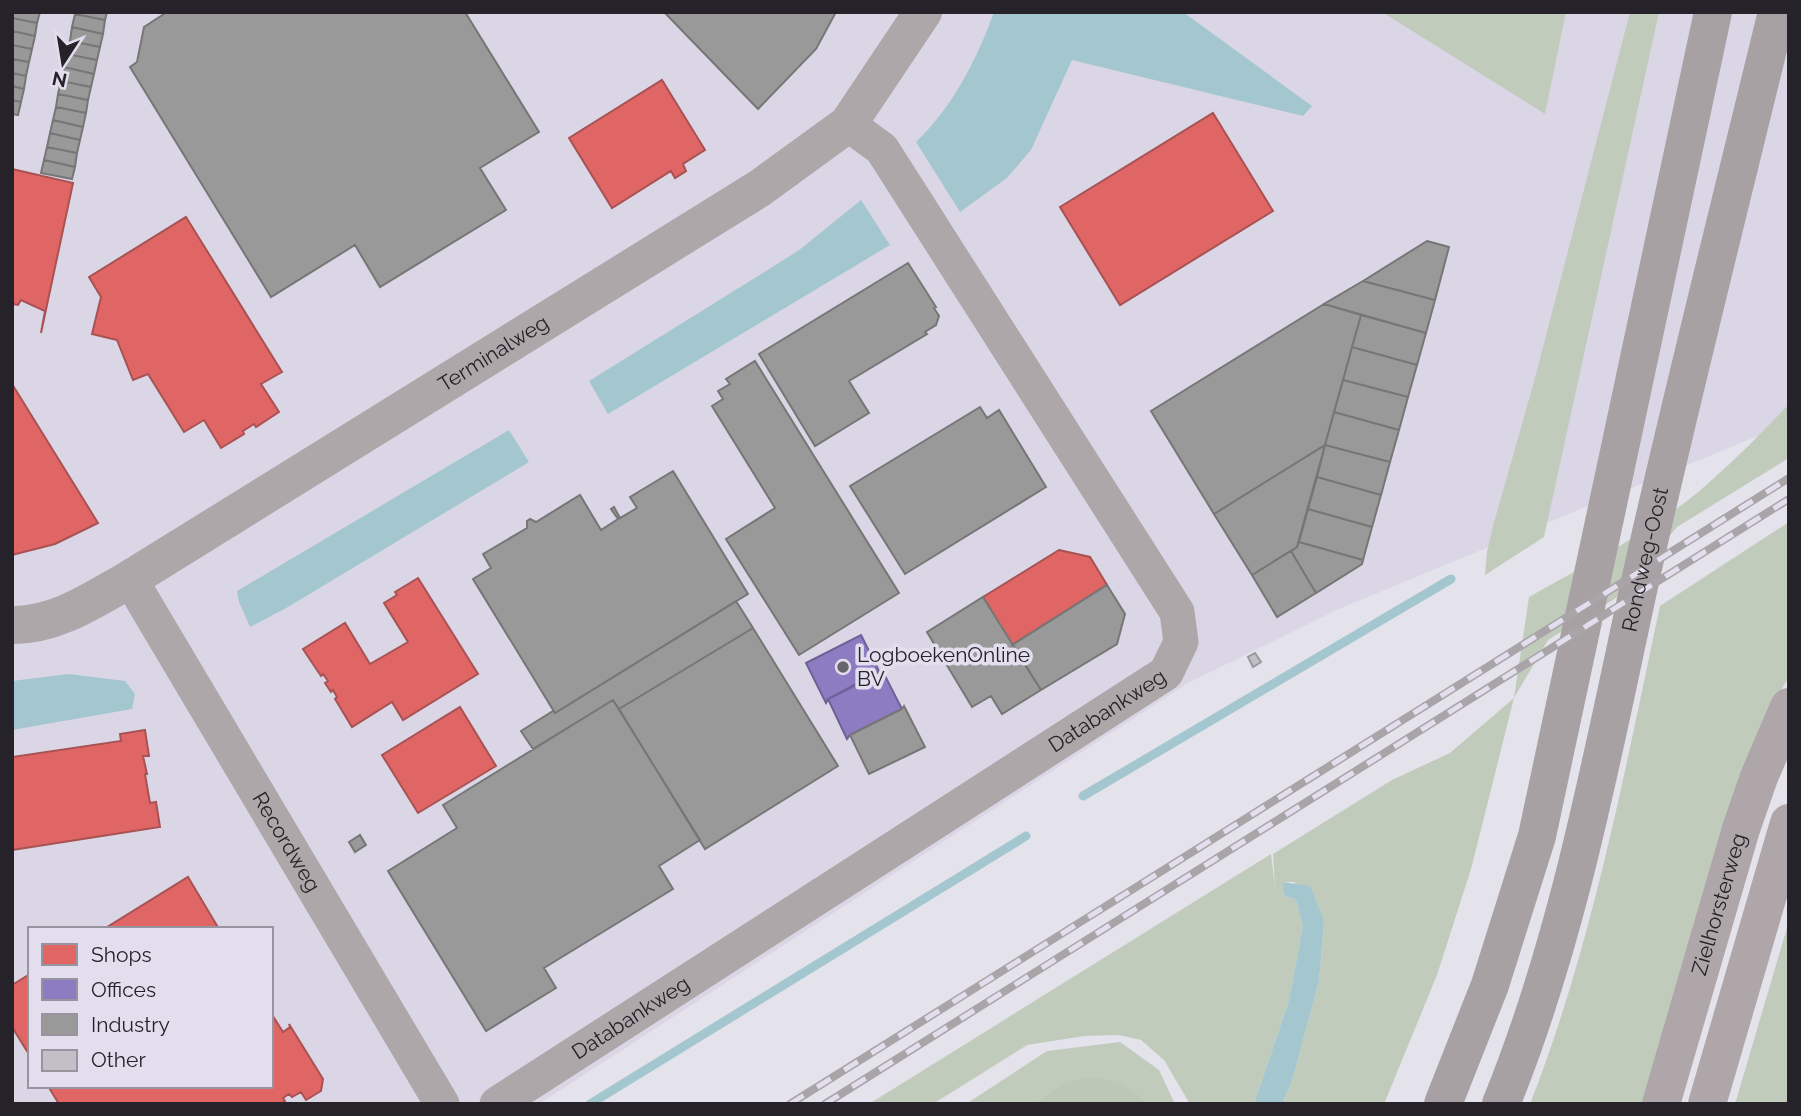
<svg xmlns="http://www.w3.org/2000/svg" width="1801" height="1116" font-family="Raleway,sans-serif">
<style>
.built{fill:#dad6e5;fill-rule:evenodd}
.green{fill:#c1cbbc}
.forest{fill:#bcc7b7}
.water{fill:#a4c7cf}
.shops{fill:#e06666;stroke:#a85254;stroke-width:2}
.offices{fill:#8e7cc3;stroke:#6e6195;stroke-width:2}
.industry{fill:#999;stroke:#767677;stroke-width:2}
.lines{fill:none;stroke-linecap:round;stroke-linejoin:round}
.stream{stroke:#a4c7cf;stroke-width:9}
.building{fill:#c2c0c6;stroke:#9a989e;stroke-width:2}
.minor{stroke:#aea7a9;stroke-width:35}
.tertiary{stroke:#aea7a9;stroke-width:38}
.secondary{stroke:#aea6a9;stroke-width:38}
.primary{stroke:#a8a1a3;stroke-width:38}
.rail-casing{stroke:#a8a4a8;stroke-width:8}
.rail{stroke:#e3deee;stroke-width:5;stroke-dasharray:16;stroke-linecap:butt}
.poi-dot{fill:#68666d;stroke:#e3deee;stroke-width:2.5}
.labels{text-anchor:middle;stroke-width:7;stroke-linejoin:round;paint-order:stroke}
.street-label{font-size:21px;fill:#252329;stroke:#e3deee}
.poi-label{font-size:21px;fill:#252329;stroke:#e3deee;text-anchor:start}
</style>
<rect width="100%" height="100%" fill="#e4e2ea"/>
<!-- built -->
<path class="built" d="M12,12H1789V423L1341,608L1188,683L539,1104H12ZM30,929H271V1086H30Z"/>
<!-- green -->
<path class="green" d="M1382,12H1566L1545,114Z
M1630,12H1659L1544,537L1485,575L1487,552L1493,526L1535,378Z
M1789,404V458L1677,527L1616,598L1548,640L1514,698L1471,869L1437,975L1384,1104H1282L1292,1081L1319,981L1324,921L1294,882H1284V895L1296,900L1303,926L1289,1000L1254,1104H1190L1164,1060L1141,1040L1119,1035L1084,1036L1027,1045L933,1104H869L1271,854L1275,888L1273,854L1392,780L1450,753L1514,698L1529,597C1586,565 1646,534 1697,493C1730,465 1760,435 1789,404Z
M1789,522V677L1764,718L1650,1104H1530C1593,943 1624,774 1660,606Z
M1789,921V1104H1735Z
M1120,1042L1159,1070L1175,1104H966L1047,1051Z"/>
<!-- forest -->
<path class="forest" d="M1091,1077C1113,1081 1132,1085 1146,1104H1034L1067,1083Z"/>
<!-- water -->
<path class="water" d="M994,12H1183L1312,106L1303,116L1072,60L1031,150L1007,178L960,212L916,142C953,107 977,59 994,12Z
M861,200L890,245L608,414L589,381L798,251Z
M509,430L529,462L288,607L250,627L239,602L237,591Z
M69,674L125,681L135,694L132,709L12,730V681Z
M1283,882L1310,886L1324,921L1319,981L1292,1081L1282,1104H1254L1289,1000L1303,926L1296,900L1284,895Z"/>
<!-- shops -->
<path class="shops" d="M662,80L705,150L683,164L686,171L675,178L671,171L612,208L569,138Z
M1213,113L1273,211L1120,305L1060,207Z
M12,169L73,183L41,333L45,311L21,300L18,305L12,304Z
M186,217L282,372L261,384L279,412L256,427L254,424L243,431L244,434L221,448L204,420L184,432L148,374L133,380L117,340L92,334L101,297L89,277Z
M12,384L98,523L55,544L12,555Z
M1059,550L1090,557L1107,585L1012,645L983,597Z
M418,578L478,674L403,720L392,702L352,727L335,699L337,697L333,690L331,692L325,683L328,681L323,674L321,676L303,649L345,623L370,664L408,642L384,603L397,595L395,592Z
M460,707L496,766L418,813L382,755Z
M145,730L149,756H143L147,774H145L150,803L156,802L160,827L12,850V757L121,741L120,734Z
M188,877L219,929H104Z
M30,974V1056L12,1027V985Z
M271,1013L283,1032L290,1027L289,1024L323,1079L321,1091L306,1100L301,1092L292,1097L289,1094L283,1098L285,1101L281,1104H59L48,1086H271Z"/>
<!-- offices -->
<path class="offices" d="M861,635L880,673L828,699L826,703L806,663Z
M882,670L902,709L850,735L847,739L828,699Z"/>
<!-- industry -->
<path class="industry" d="M12,12H40L37,23L12,18Z
M75,12H107L105,20L75,14Z
M167,12H465L539,132L480,168L506,210L380,287L355,245L271,297L130,67L137,62L144,27Z
M664,12H836L816,49L758,109Z
M75,14L105,20L103,34L72,27Z
M12,18L37,23L35,36L12,31Z
M72,27L103,34L100,47L70,41Z
M12,31L35,36L32,49L12,45Z
M70,41L100,47L97,60L67,54Z
M12,45L32,49L29,62L12,59Z
M67,54L97,60L94,74L64,67Z
M12,59L29,62L26,76L12,73Z
M64,67L94,74L91,87L61,81Z
M12,73L26,76L24,89L12,86Z
M61,81L91,87L88,100L58,94Z
M12,86L24,89L21,102L12,100Z
M58,94L88,100L86,113L56,107Z
M12,100L21,102L18,115L12,114Z
M56,107L86,113L83,127L53,120Z
M53,120L83,127L80,140L50,133Z
M50,133L80,140L77,153L47,147Z
M47,147L77,153L75,167L44,160Z
M44,160L75,167L72,179L41,173Z
M1427,241L1449,247L1435,300L1363,281Z
M908,263L936,307L934,308L939,316L936,325L925,332L927,334L849,381L869,413L815,446L759,354Z
M1363,281L1435,300L1426,333L1324,304Z
M1324,304L1361,315L1325,445L1214,514L1151,411Z
M1361,315L1426,333L1417,365L1352,347Z
M1352,347L1417,365L1408,397L1343,380Z
M755,361L899,593L799,655L726,539L775,508L712,406L723,399L718,391L730,384L726,379Z
M1343,380L1408,397L1399,430L1334,412Z
M980,407L987,418L999,410L1046,487L905,574L850,486Z
M1334,412L1399,430L1390,462L1325,445Z
M1325,445L1297,547L1252,575L1214,514Z
M1325,445L1390,462L1381,495L1317,477Z
M673,471L748,594L555,713L473,579L491,568L483,554L527,528V521L530,519L536,522L580,495L601,530L618,519L611,509L614,507L620,518L637,508L630,497Z
M1317,477L1381,495L1372,527L1308,509Z
M1308,509L1372,527L1363,560L1299,542Z
M1299,542L1363,560L1362,564L1316,593L1291,551L1297,547Z
M1291,551L1316,593L1277,617L1252,575Z
M1107,585L1125,614L1117,644L1041,690L1012,645Z
M983,597L1041,690L1002,714L991,696L972,707L927,632Z
M736,601L753,628L619,709L613,700L533,749L521,731L553,711L555,713Z
M753,628L838,766L705,849L619,709Z
M613,700L700,840L659,866L673,889L544,968L556,988L486,1031L388,871L457,828L443,805Z
M904,706L925,747L869,774L850,735L902,709Z
M360,835L366,845L355,852L349,842Z"/>
<g class="lines">
<!-- stream -->
<path class="stream" d="M1083,796L1451,579
M590,1104L1026,836"/>
</g>
<!-- building -->
<path class="building" d="M1255,653L1261,662L1253,667L1248,657Z"/>
<g class="lines">
<!-- minor -->
<g class="minor">
<path id="s1" d="M130,579L442,1104"/>
<path id="s2" d="M497,1104L1166,673L1181,642L1177,612L882,149L848,124"/>
</g>
<!-- tertiary -->
<path class="tertiary" id="s3" d="M12,625C55,626 93,600 130,579L760,188L848,124L923,12"/>
<!-- secondary -->
<g class="secondary">
<path id="s4" d="M1661,1104L1741,829L1759,777L1789,707"/>
<path d="M1707,1104L1789,823"/>
</g>
<!-- primary -->
<g class="primary">
<path d="M1443,1104L1490,985L1537,836L1713,12"/>
<path id="s5" d="M1501,1104C1571,932 1603,749 1643,568C1685,382 1732,197 1777,12"/>
</g>
<defs>
<path id="rail" d="M790,1104L1789,478
M825,1104L1789,499"/>
</defs>
<!-- rail casing -->
<use href="#rail" class="rail-casing"/>
<!-- rail -->
<use href="#rail" class="rail"/>
</g>
<!-- markers -->
<circle class="poi-dot" cx="843" cy="667" r="7"/>
<g class="labels">
<!-- street labels -->
<g class="street-label">
<text dy="7" stroke="none"><textPath href="#s3" startOffset="556">Terminalweg</textPath></text>
<text dy="7" stroke="none"><textPath href="#s5" startOffset="564">Rondweg-Oost</textPath></text>
<text dy="7" stroke="none"><textPath href="#s2" startOffset="726">Databankweg</textPath></text>
<text dy="7" stroke="none"><textPath href="#s1" startOffset="306">Recordweg</textPath></text>
<text dy="7" stroke="none"><textPath href="#s4" startOffset="208">Zielhorsterweg</textPath></text>
<text dy="7" stroke="none"><textPath href="#s2" startOffset="159">Databankweg</textPath></text>
</g>
<!-- poi labels -->
<g class="poi-label">
<text x="857" y="662">LogboekenOnline<tspan x="857" dy="24">BV</tspan></text>
</g>
</g>
<!-- border -->
<rect width="1801" height="1116" fill="none" stroke="#252329" stroke-width="28"/>
<!-- legend -->
<rect x="28" y="927" width="245" height="161" fill="#e3deee" stroke="#97939f" stroke-width="2"/>
<rect x="42" y="944" width="35" height="21" fill="#e06666" stroke="#97939f" stroke-width="2"/>
<text x="91" y="962" font-size="21" fill="#252329">Shops</text>
<rect x="42" y="979" width="35" height="21" fill="#8e7cc3" stroke="#97939f" stroke-width="2"/>
<text x="91" y="997" font-size="21" fill="#252329">Offices</text>
<rect x="42" y="1014" width="35" height="21" fill="#999999" stroke="#97939f" stroke-width="2"/>
<text x="91" y="1032" font-size="21" fill="#252329">Industry</text>
<rect x="42" y="1050" width="35" height="21" fill="#c2c0c6" stroke="#97939f" stroke-width="2"/>
<text x="91" y="1067" font-size="21" fill="#252329">Other</text>
<!-- north arrow -->
<g transform="translate(63 63) rotate(192)" stroke="#e3deee" stroke-width="5" paint-order="stroke">
<path d="M0-5L12 26L0 18L-12 26Z" fill="#252329"/>
<text y="-10" font-size="19" font-weight="bold" text-anchor="middle" fill="#252329">N</text>
</g>
</svg>
